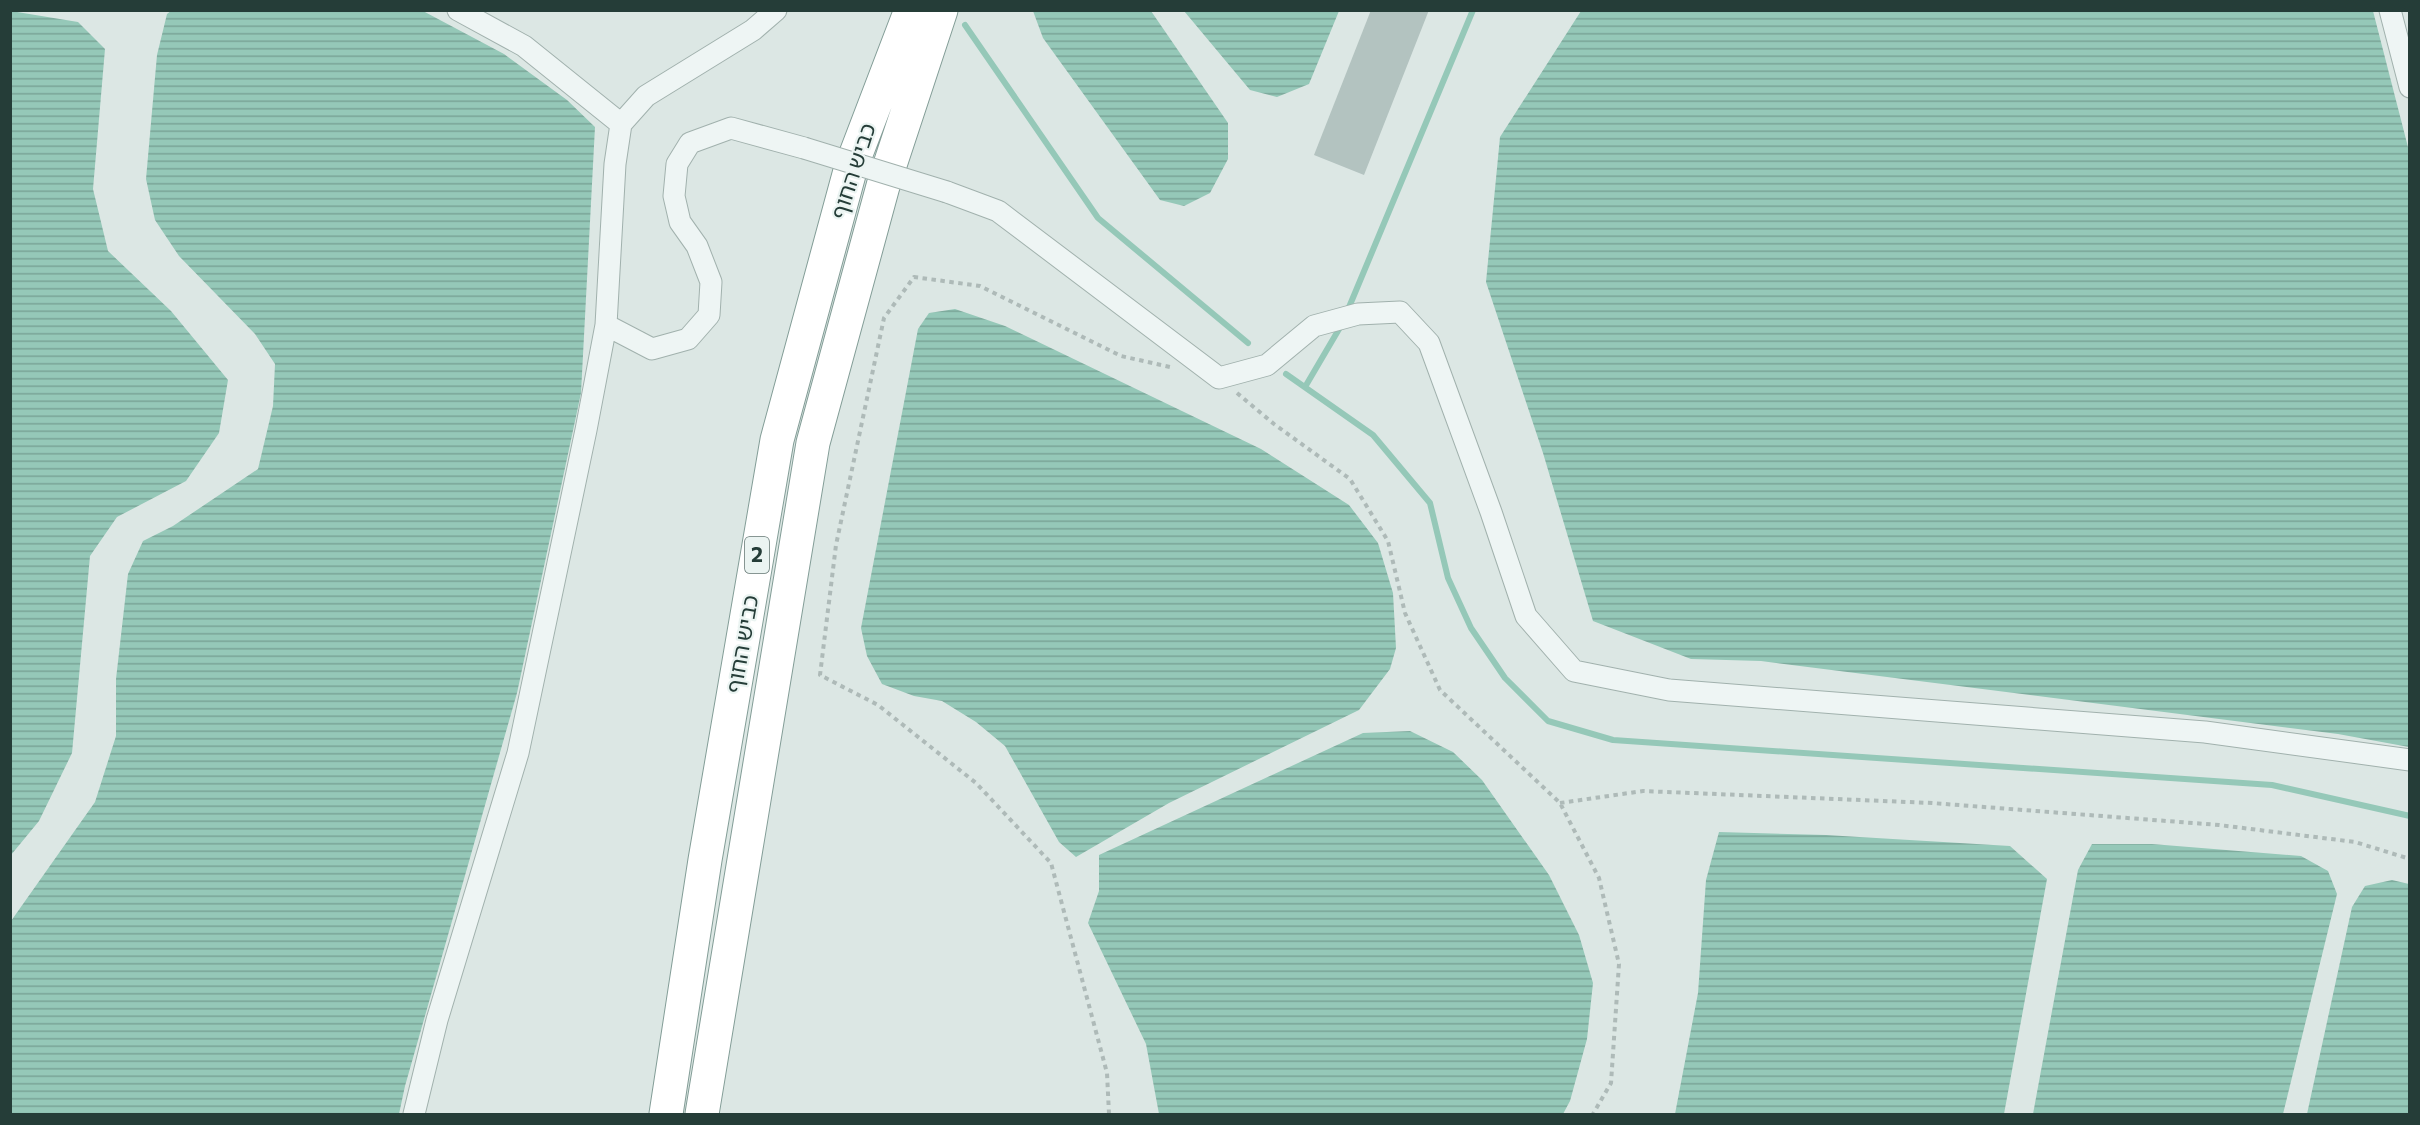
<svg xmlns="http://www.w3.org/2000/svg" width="2420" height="1125" font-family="Commissioner,'Noto Sans Hebrew',sans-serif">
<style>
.water{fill:url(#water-rules)}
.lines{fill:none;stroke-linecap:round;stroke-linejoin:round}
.stream{stroke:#95c8b8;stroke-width:6}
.building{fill:#b3c3c0}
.minor-casing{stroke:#a1b1ad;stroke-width:23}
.motorway-casing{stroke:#839d97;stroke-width:35}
.path{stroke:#aebab8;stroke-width:4;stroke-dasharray:4.5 4.5;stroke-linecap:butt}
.minor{stroke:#eef5f4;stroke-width:21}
.motorway{stroke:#fff;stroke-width:33}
.minor-bridge-casing{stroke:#a1b1ad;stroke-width:23;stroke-linecap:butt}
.minor-bridge{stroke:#eef5f4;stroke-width:21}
.labels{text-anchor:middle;stroke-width:4.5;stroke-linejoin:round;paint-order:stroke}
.shield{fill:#ebf4f2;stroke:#607470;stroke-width:1.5}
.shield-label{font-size:21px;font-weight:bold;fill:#253d38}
.street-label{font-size:22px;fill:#253d38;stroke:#ebf4f2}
</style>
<defs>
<pattern id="water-rules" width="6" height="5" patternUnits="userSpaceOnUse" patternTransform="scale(1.5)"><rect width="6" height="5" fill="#95c8b8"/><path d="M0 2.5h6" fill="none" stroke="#79a497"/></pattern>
</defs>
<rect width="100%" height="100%" fill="#dce7e4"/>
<!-- water -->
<path class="water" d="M172,10L423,11L504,54L567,100L595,127L581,393L517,693L405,1086L399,1114H11V921L95,802L116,736V679L128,574L143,541L173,526L258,469L273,406L275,364L255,334L179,256L155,220L146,179L157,55L167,14Z
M11,11L78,22L105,49L93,189L108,251L171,311L228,380L219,433L186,481L117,517L90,556L72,753L39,821L11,855Z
M1033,11H1151L1228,123V159L1210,193L1184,206L1160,200L1043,38Z
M1184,11H1339L1309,84L1277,97L1250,90Z
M1581,11H2373L2409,151V747L2338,734L1761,661L1691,659L1593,621L1543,453L1486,282L1500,137Z
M955,309L1005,326L1261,449L1349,505L1378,543L1393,593L1396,648L1390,669L1359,710L1169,803L1076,857L1059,842L1005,746L976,722L942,701L914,696L882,684L867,656L861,628L918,329L929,313Z
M1410,731L1453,752L1482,780L1549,875L1579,935L1593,983L1587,1039L1570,1101L1563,1114H1159L1146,1044L1088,923L1099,891V855L1363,733Z
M1719,832L1826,835L2010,846L2047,879L2004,1114H1675L1698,993L1706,880Z
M2092,844H2152L2301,856L2328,871L2337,894L2283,1114H2033L2078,870Z
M2392,880L2409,884V1114H2307L2352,907L2365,886Z"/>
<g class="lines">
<!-- stream -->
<path class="stream" d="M965,25L1098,218L1248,343
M1347,312L1473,10
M1286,374L1373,435L1430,503L1448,578L1471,628L1505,678L1548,721L1613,740L2272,785L2410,816
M1305,387L1342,324"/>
</g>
<!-- building -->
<path class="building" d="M1371,10H1429L1364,175L1314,155Z"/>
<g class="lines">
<defs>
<path id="minor" d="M458,10L524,46L621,124
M2390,10L2410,87
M947,192L998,211L1219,378L1267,365L1314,326L1358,314L1400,312L1429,343L1491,512L1526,616L1574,671L1669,690L2205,732L2410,760
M606,325L652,349L688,339L709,315L711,282L697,246L680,222L674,196L677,164L690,143L731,128L804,148
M414,1114L437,1020L518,753L586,430L606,325L615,164L621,124L646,96L753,30L776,10"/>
<path id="motorway" d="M666,1114L705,860L777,440L851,167L911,10
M702,1114L813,443L883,186L941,10"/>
</defs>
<!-- minor casing -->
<use href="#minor" class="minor-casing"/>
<!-- motorway casing -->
<use href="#motorway" class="motorway-casing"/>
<!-- path -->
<path class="path" d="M1237,393L1274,424L1350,479L1388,541L1405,613L1440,690L1560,803L1599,878L1619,964L1611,1083L1593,1114
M1560,803L1643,791L1932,803L2219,825L2355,842L2410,859
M1109,1114L1107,1073L1051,863L976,783L878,705L820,675L836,545L884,318L914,277L980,286L1121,356L1170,367"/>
<!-- minor -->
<use href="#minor" class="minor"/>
<!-- motorway -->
<use href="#motorway" class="motorway"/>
<defs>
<path id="minor-bridge" d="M804,148L947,192"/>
</defs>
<!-- minor-bridge casing -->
<use href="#minor-bridge" class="minor-bridge-casing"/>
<!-- minor-bridge -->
<use href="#minor-bridge" class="minor-bridge"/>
</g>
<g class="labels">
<!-- shield labels -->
<rect class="shield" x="745" y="537" width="24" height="36" rx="4.5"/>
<g class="shield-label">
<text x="757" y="562">2</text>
</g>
<!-- street labels -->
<g class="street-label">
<text transform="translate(853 171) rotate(-72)" y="8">כביש החוף</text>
<text transform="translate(742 644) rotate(-80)" y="8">כביש החוף</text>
</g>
</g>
<!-- border -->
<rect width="2420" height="1125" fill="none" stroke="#253d38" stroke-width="24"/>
</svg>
